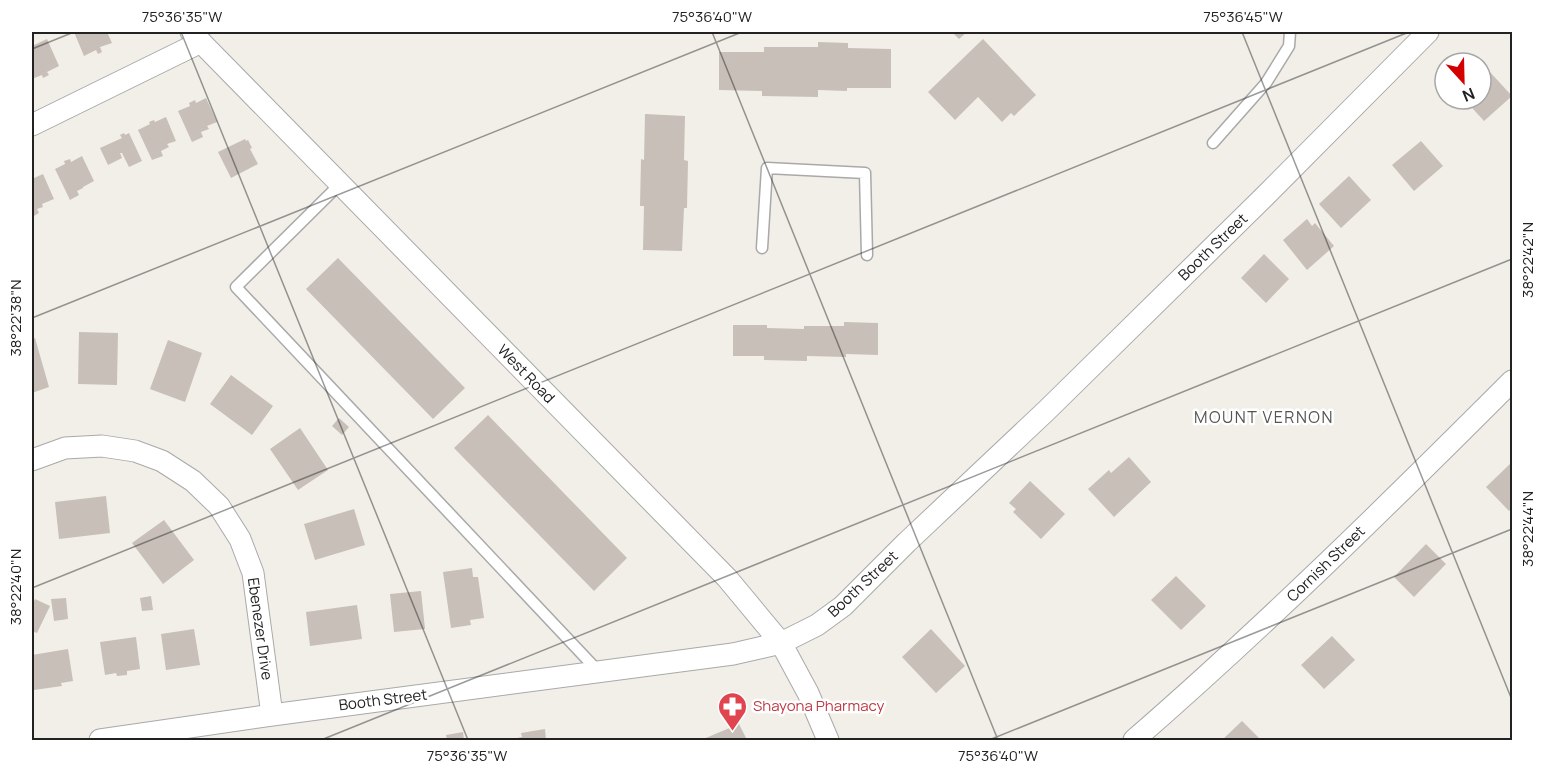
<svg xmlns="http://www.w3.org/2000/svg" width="1544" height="772" font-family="Manrope,sans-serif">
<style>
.building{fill:#c7bfb8}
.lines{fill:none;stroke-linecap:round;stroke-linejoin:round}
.lane-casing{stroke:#a9a9a9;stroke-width:13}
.street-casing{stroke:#a9a9a9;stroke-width:23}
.lane{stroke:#fff;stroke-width:10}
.street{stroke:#fff;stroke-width:21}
.ticks{fill:none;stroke:#222;stroke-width:1.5;stroke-opacity:0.45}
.labels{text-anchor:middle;stroke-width:5;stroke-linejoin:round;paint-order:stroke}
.street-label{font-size:15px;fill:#222;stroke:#fff}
.health-label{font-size:15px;fill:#be3a42;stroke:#fff;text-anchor:start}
.neighbourhood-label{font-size:16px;letter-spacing:1.5px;fill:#555;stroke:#fff}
.neatline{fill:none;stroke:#222;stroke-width:2}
.ticks-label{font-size:15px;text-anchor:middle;fill:#222}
</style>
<rect width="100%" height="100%" fill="#f2efe9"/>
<!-- building -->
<path class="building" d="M74,32H107L112,43L100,47L102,52L98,54L96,50L84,56Z
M952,32H967L959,39Z
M47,39L59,66L47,72L49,75L43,78L42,75L32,79V46Z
M983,39L1036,95L1014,116L1011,113L1002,122L978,97L955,120L928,92Z
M818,42L848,43V48L891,49V88H847V91L818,90V97L762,96V91L719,90V52H764V47H818Z
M1489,71L1512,96L1484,121L1464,99H1481V79Z
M206,98L217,122L207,126L209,129L201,132L203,137L192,142L178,111L190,106L189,103L195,100L196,103Z
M645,114L685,116L684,160L688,161L687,208H684L682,251L643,250L644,206H640L641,159L644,160Z
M166,117L176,141L167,144L169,147L161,151L163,156L152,160L138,130L150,124L149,122L154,120L155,122Z
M124,133L125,135L129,133L142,161L129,167L122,153H120L122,158L108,165L100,148L122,138L120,135Z
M245,139L246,141L248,140L252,148L250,149L258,164L231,178L218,152Z
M1421,141L1443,166L1414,191L1392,165Z
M82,156L94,181L83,187V188L77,191L79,195L70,200L55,169L65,164L64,161L70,159L71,162Z
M43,174L54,199L42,204L43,207L37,209L39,213L32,217V179Z
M1349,176L1371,200L1341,228L1319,204Z
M1307,219L1312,226L1315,223L1334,246L1307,270L1283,240Z
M1264,254L1289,279L1266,303L1241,278Z
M338,258L465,388L433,419L306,289Z
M844,322L878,323V355L846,354V357L807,356V361L764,360V356H733V325H767V328L804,329V326H844Z
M79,332L118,333L117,385L78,384Z
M35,338L49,387L32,393V339Z
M168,340L202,353L185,402L150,389Z
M231,375L273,406L252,435L210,404Z
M488,415L627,558L594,591L454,448Z
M339,418L349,427L342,435L332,426Z
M300,428L328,470L298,490L270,449Z
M1129,457L1151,482L1114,517L1088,489L1109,470L1111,473Z
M1512,462V508L1509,511L1486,487Z
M1030,481L1065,514L1041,539L1013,512L1016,509L1009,503Z
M106,496L110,533L59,539L55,502Z
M354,509L365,545L315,560L304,524Z
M164,520L194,560L163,584L132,543Z
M1426,544L1446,564L1414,597L1394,577Z
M472,568L473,577H478L484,618L470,620L471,625L451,628L443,572Z
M1176,576L1206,606L1181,630L1151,600Z
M421,591L425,629L394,632L390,594Z
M151,596L153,610L142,611L140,598Z
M66,598L68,619L54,621L51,599Z
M35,599L50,606L37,633L32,631V607Z
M357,605L362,639L310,646L306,612Z
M194,629L200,665L166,670L161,634Z
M931,629L965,666L936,693L902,657Z
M1332,636L1355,660L1324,689L1301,665Z
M136,637L140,669L127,671V675L117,676L116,673L105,675L100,642Z
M68,649L73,681L61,683L62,686L34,690L32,655Z
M1242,721L1261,740H1222Z
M739,724L747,740H701Z
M545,729L546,740H507L522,737L521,733Z
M463,732L464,740H447L446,735Z"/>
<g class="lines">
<defs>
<path id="lane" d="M1213,143L1266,83L1289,46L1290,32
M340,184L236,287L599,672
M762,248L767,168L865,173L867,255"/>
<path id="street" d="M191,32L727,578L781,643L808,693L828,740
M32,125L201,42
M32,460L65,448L102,446L135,451L162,461L193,481L219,506L240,539L253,573L272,715
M100,740L272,715L733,654L781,643L817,625L843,606L907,542L1046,411L1264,197L1428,32
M1134,740C1265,626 1389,504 1512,381"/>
</defs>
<!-- lane casing -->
<use href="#lane" class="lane-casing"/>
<!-- street casing -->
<use href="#street" class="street-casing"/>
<!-- lane -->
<use href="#lane" class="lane"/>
<!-- street -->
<use href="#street" class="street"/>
</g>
<!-- ticks -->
<path class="ticks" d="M181,32L468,740M712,32L998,740M1242,32L1512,700M32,49L74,32M32,318L742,32M32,588L1409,32M321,740L1512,259M989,740L1512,529"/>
<!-- icons -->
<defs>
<symbol id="pharmacy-pin" viewBox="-11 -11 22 30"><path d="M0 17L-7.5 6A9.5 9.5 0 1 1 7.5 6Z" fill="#e0444e" stroke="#fff"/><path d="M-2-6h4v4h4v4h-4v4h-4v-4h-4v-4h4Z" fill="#fff"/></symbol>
</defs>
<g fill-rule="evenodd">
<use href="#pharmacy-pin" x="716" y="690" width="33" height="45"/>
</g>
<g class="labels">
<!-- street labels -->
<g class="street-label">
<text transform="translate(1213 247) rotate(-44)" y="5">Booth Street</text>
<text transform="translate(526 374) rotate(46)" y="5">West Road</text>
<text transform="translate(1326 564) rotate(-44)" y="5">Cornish Street</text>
<text transform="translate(863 584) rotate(-43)" y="5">Booth Street</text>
<text transform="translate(260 629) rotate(82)" y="5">Ebenezer Drive</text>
<text transform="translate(383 700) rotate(-7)" y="5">Booth Street</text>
</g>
<!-- health labels -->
<g class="health-label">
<text x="753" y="711">Shayona Pharmacy</text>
</g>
<!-- neighbourhood labels -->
<g class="neighbourhood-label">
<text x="1264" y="423">MOUNT VERNON</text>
</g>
</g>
<!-- border -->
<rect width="1544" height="772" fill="none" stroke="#ffffff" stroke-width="66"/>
<!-- north arrow -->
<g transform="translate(1463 81) rotate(158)"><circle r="28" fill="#ffffff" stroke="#a7a7a7" stroke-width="1.5"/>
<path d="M0-4.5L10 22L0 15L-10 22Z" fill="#d40000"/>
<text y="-9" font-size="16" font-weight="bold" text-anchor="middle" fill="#222222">N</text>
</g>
<rect x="33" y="33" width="1478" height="706" class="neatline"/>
<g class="ticks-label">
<text x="182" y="22">75°36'35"W</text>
<text x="712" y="22">75°36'40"W</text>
<text x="1243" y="22">75°36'45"W</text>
<text transform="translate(1528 260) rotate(-90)" y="5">38°22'42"N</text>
<text transform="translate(16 318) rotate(-90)" y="5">38°22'38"N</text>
<text transform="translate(1528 529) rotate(-90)" y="5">38°22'44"N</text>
<text transform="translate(16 587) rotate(-90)" y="5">38°22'40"N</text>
<text x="467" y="761">75°36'35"W</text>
<text x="998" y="761">75°36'40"W</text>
</g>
</svg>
